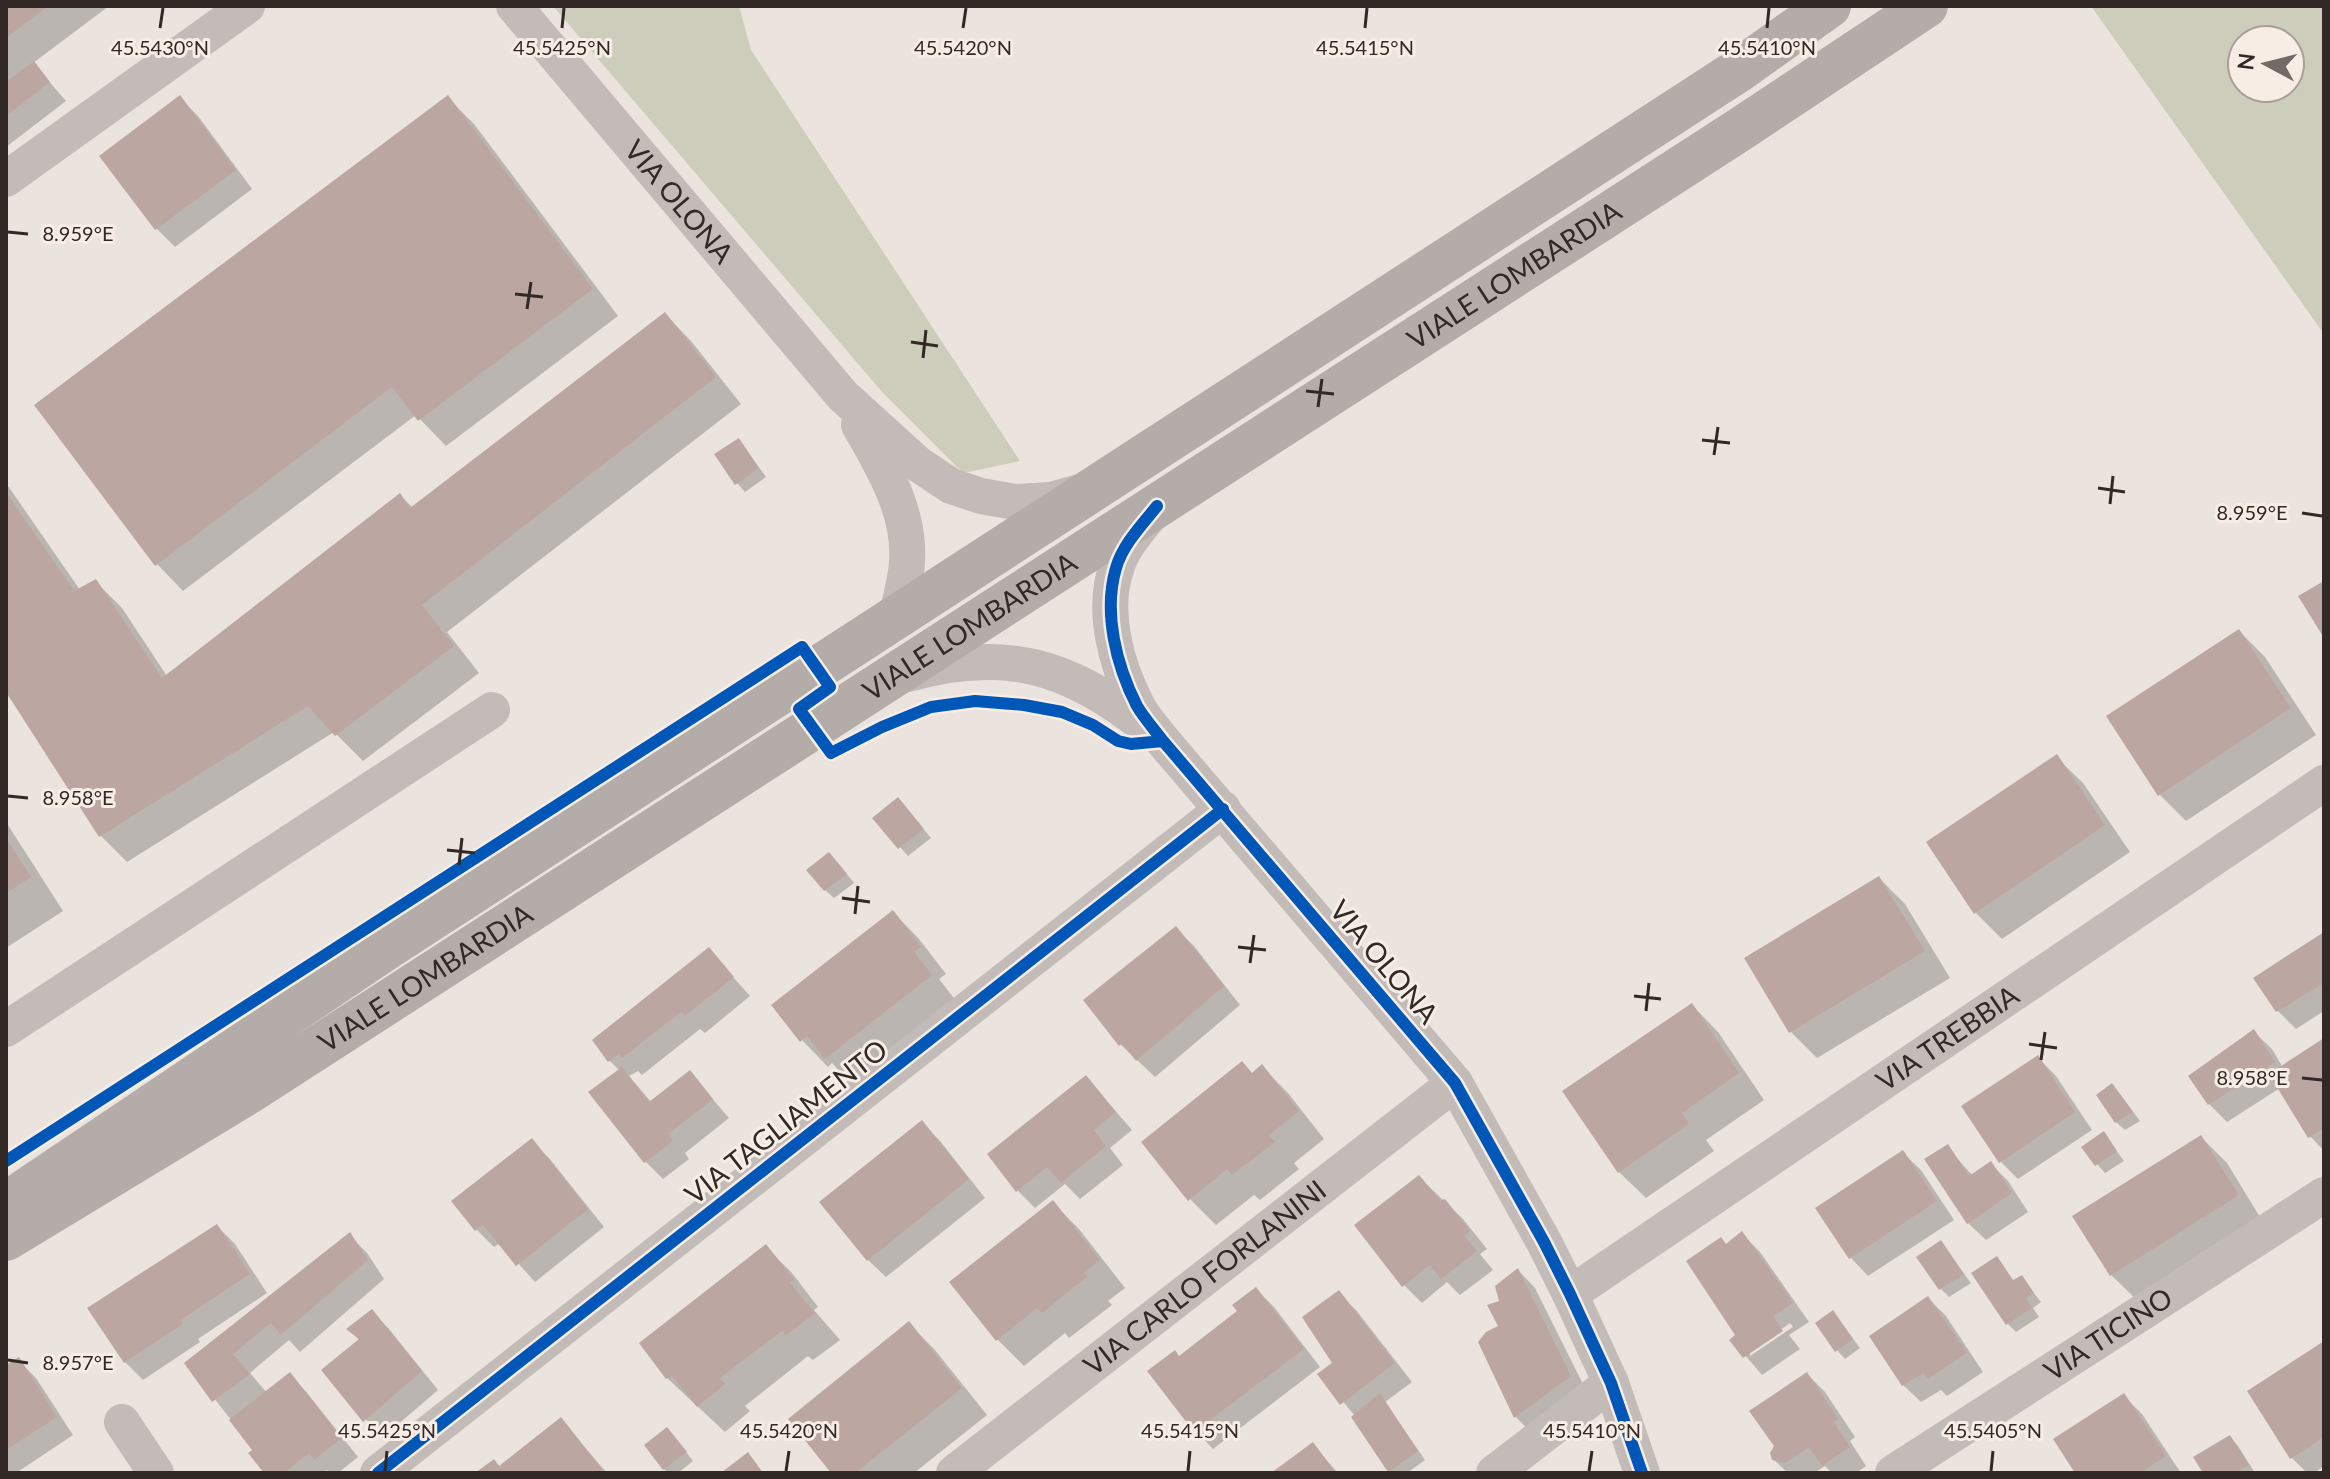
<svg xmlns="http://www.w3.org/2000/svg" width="2330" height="1479" font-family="Lato,sans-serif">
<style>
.green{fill:#cccdba;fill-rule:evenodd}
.shadow{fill:#0003;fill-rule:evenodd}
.building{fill:#bca6a2}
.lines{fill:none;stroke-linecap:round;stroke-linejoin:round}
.street{stroke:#c2bbb8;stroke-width:36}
.secondary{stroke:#b3aca8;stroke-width:44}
.cycleway-casing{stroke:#f7ede5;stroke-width:17}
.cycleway{stroke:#0057b8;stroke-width:12}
.ticks{fill:none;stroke:#322927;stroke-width:3}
.labels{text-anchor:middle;stroke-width:6;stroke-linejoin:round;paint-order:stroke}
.street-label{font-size:28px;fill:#322927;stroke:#f7ede5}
.ticks-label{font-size:20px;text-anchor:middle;fill:#322927;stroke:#f7ede5;stroke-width:6;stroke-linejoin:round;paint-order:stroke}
</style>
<rect width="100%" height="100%" fill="#eae3de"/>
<!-- green -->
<path class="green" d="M553,6H739L751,50L1020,461L963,473L883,393Z
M2091,6H2324V334ZM2242,40H2290V88H2242Z"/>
<!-- shadow -->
<path class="shadow" d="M6,6H109L33,63L66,101L6,147Z
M180,98L198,116L252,189L175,247L157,229L102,156Z
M448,98L474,124L618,316L446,446L416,415L183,591L157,564Z
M665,314L691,341L741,404L447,632L479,673L363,761L334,732L127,862L101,836L6,688V483L80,590L95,581L122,608L167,676L400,495L414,509Z
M739,440L766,477L745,492L737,483Z
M2239,631L2265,657L2316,735L2186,821L2160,795Z
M2056,757L2083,783L2130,852L2002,939L1976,913Z
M906,808L931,838L908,856L875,818Z
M6,822L63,911L6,948Z
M838,863L854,883L834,898L825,890Z
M1879,878L1905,904L1950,978L1817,1058L1791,1032L1747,959Z
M893,912L919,939L946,974L939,979L957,1002L852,1084L832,1063L828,1067L802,1040Z
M1176,929L1194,946L1240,1005L1155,1077L1120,1044Z
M2324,934V1011L2296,1029L2278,1011L2256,979Z
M709,950L750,996L705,1033L700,1029L642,1075L638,1071L629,1076L652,1103L690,1073L729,1118L685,1153L689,1159L663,1179L646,1162L620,1071L609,1060Z
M1692,1005L1718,1032L1764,1100L1706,1140L1714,1151L1646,1198L1619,1172Z
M2254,1032L2272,1049L2283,1068L2324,1041V1151L2310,1136L2280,1088L2227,1122L2209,1104Z
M2038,1058L2056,1076L2092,1130L2018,1179L2001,1162Z
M1262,1067L1288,1093L1324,1139L1294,1163L1299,1169L1260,1200L1254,1195L1216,1225L1190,1199L1253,1075Z
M1086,1077L1132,1130L1110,1148L1123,1165L1080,1199L1065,1184L1035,1208L1017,1190Z
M2120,1094L2140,1121L2125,1130L2116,1122Z
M922,1123L940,1141L985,1198L886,1277L868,1260Z
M2104,1134L2124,1161L2105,1173L2097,1164Z
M2201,1137L2227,1163L2263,1222L2138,1301L2111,1275Z
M531,1141L549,1158L604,1227L535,1282L500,1243L494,1247L477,1230Z
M1947,1147L1972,1175L1990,1163L2008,1181L2028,1212L1986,1240L1968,1223Z
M1903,1153L1921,1170L1954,1220L1868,1276L1851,1258Z
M1419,1177L1463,1219L1487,1249L1480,1254L1493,1270L1460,1295L1447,1282L1422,1303L1404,1285Z
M1053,1203L1079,1229L1125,1288L1108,1301L1112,1305L1069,1338L1065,1333L1024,1366L998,1340L952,1282Z
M217,1226L235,1244L267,1293L198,1339L200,1342L143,1380L125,1362L90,1309Z
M1742,1234L1760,1252L1809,1322L1789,1335L1800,1349L1762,1375L1732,1340L1737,1335L1727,1245ZM1790,1323L1793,1327L1750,1356V1351Z
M349,1235L367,1253L384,1279L300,1352L289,1340L250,1373L267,1393L290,1375L307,1393L358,1457L338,1473H330L327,1470L324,1473H266L255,1450L187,1364Z
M1941,1243L1971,1283L1949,1297L1941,1289Z
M766,1247L792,1273L818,1307L814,1310L840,1340L813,1360L808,1356L745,1406L750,1411L725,1432L667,1378Z
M1996,1258L2014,1282L2021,1277L2041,1302L2033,1308L2039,1317L2016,1332L2007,1323Z
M1518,1270L1535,1288L1588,1394L1533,1435L1516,1417L1481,1342L1501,1327L1502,1303Z
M1256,1289L1274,1307L1320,1367L1213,1449L1196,1431L1150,1371L1180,1358L1240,1311Z
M1338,1293L1356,1310L1412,1382L1385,1402L1425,1460L1407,1473L1389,1471L1355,1416L1320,1374L1335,1363Z
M1928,1298L1946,1316L1983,1372L1947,1396L1941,1390L1921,1402L1903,1385Z
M371,1311L389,1329L438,1390L382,1438L324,1370L360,1341L349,1329Z
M1833,1312L1860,1348L1845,1359L1837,1350Z
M909,1324L935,1350L987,1415L914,1473H833Z
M2324,1343V1466L2314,1473H2307L2292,1458Z
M18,1360L36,1378L73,1435L16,1473H6V1368Z
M1807,1374L1825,1392L1855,1437L1850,1441L1866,1466L1856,1473H1832L1825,1466L1814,1473H1788L1773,1459Z
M2124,1396L2142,1414L2181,1473H2078Z
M561,1420L607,1473H479L500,1468Z
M2230,1437L2238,1446L2255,1473H2206Z
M675,1438L693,1461L678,1473H668L664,1469Z
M1313,1445L1338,1473H1275Z"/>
<!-- building -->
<path class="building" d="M6,6H48L6,38Z
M34,61L50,82L6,116V82Z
M180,95L236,170L155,230L99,156Z
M448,95L593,289L418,421L392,387L155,566L34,405Z
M665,312L716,377L422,605L454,646L335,736L308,706L99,837L6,692V492L74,591L96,579L162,678L400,493L410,508Z
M739,438L759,468L735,485L714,454Z
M2324,581V638L2298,596Z
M2239,629L2291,708L2158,796L2106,716Z
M2057,754L2105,825L1974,914L1926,842Z
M898,797L924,829L898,849L872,818Z
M6,838L31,877L6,893Z
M829,852L847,874L824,891L806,870Z
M1879,876L1925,951L1789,1033L1744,958Z
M893,910L921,947L914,952L932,975L825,1059L807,1036L800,1042L771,1005Z
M1176,926L1224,986L1136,1061L1122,1043L1119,1046L1083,1000Z
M2324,932V983L2276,1012L2253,978Z
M709,947L734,977L685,1016L681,1012L622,1058L619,1054L608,1062L592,1040Z
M1692,1003L1739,1073L1682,1113L1689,1124L1618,1173L1562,1091Z
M2254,1029L2275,1062L2208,1105L2188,1076Z
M2324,1038V1128L2308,1138L2269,1074Z
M2038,1055L2075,1112L1999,1163L1961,1106Z
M1242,1061L1252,1073L1262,1064L1299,1111L1269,1135L1275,1142L1232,1175L1227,1169L1188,1201L1141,1142Z
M622,1067L649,1102L690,1070L713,1099L668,1134L673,1141L644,1163L588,1092Z
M1086,1075L1116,1112L1094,1130L1106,1146L1061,1183L1047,1167L1016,1192L987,1154Z
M2112,1083L2133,1112L2115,1123L2096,1095Z
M922,1120L969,1179L867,1261L819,1202Z
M2104,1131L2117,1151L2095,1166L2081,1147Z
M2201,1135L2239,1195L2110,1276L2072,1216Z
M532,1138L588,1209L516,1266L483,1225L475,1231L451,1201Z
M1948,1144L1969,1176L1991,1161L2012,1193L1967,1224L1924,1159Z
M1903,1150L1937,1201L1849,1259L1815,1208Z
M1419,1175L1441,1201L1445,1199L1470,1231L1464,1236L1477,1251L1441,1279L1430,1265L1402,1287L1354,1225Z
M1053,1200L1100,1260L1084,1273L1087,1277L1042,1313L1037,1308L996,1341L949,1282Z
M217,1224L250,1274L181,1320L183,1324L124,1363L87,1308Z
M1742,1231L1793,1303L1773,1316L1783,1331L1743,1358L1729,1340L1735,1335L1686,1261L1721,1237L1726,1244Z
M350,1232L368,1260L281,1335L271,1323L233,1354L250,1374L212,1402L184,1363Z
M1941,1240L1964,1274L1939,1290L1916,1257Z
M766,1244L794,1280L789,1282L815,1313L785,1336L783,1330L720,1378L725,1384L697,1407L672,1376L666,1379L639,1343Z
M1997,1256L2013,1280L2022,1275L2034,1293L2026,1298L2032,1308L2006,1325L1971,1273Z
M1518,1268L1571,1376L1514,1418L1478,1342L1486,1332L1498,1326L1487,1305L1499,1301L1495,1286Z
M1256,1287L1304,1349L1194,1432L1147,1371L1175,1350L1179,1356L1237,1311L1232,1305Z
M1339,1290L1395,1363L1340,1405L1317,1374L1332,1363L1302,1317Z
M1928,1296L1967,1353L1928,1379L1923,1373L1902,1386L1869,1336Z
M372,1309L422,1371L363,1422L321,1370L359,1339L346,1329Z
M1833,1310L1853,1339L1835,1352L1815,1323Z
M909,1321L962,1388L855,1473H831L788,1419Z
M2324,1341V1437L2290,1459L2247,1391Z
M19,1357L57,1417L6,1450V1365Z
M290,1372L342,1438L314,1460L309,1453L284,1473H264L248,1453L252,1450L229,1420Z
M1807,1372L1838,1419L1834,1422L1850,1447L1822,1466L1809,1447L1785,1463L1772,1460L1770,1453L1774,1446L1749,1411Z
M1380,1393L1418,1451L1388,1472L1351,1417Z
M2124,1393L2166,1456L2140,1473H2075L2053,1439Z
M561,1417L605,1473H475L494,1459L499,1466Z
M667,1427L687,1452L663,1470L644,1445Z
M2230,1435L2249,1465L2234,1473H2203L2193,1457Z
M1313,1442L1336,1473H1271Z
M748,1452L763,1473H721Z"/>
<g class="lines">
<!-- street -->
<g class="street">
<path id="s1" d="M514,6L843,396L918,464L951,486L981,496L1015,502L1051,500L1083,491"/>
<path d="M6,179L247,6"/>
<path d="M859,425C885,470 914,518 906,572C904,586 900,601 897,615"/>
<path d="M1151,514C1138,530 1123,547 1117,566C1101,610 1116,665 1137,705C1143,718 1154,729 1163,741L1455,1083L1544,1242L1570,1294L1611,1383L1642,1473"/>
<path d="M908,674C1004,647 1069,665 1146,727"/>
<path d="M6,1029L492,710"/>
<path id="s2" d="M1570,1294L2324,783"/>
<path d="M122,1422L156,1473"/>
<path d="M378,1473L1223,809"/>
<path id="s3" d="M954,1473L1455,1083"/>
<path d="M1494,1473L1611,1383"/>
<path id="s4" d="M1893,1473L2324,1195"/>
</g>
<!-- secondary -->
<g class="secondary">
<path d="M6,1204L388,947L1739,70L1829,6"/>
<path id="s5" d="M6,1239L247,1093L1736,132L1926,6"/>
</g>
<defs>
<path id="cycleway" d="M1157,506C1142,525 1123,544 1116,568C1103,612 1116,665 1137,706C1144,718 1154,729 1163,741L1455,1083L1544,1242L1570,1294L1611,1383L1642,1473
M6,1161L802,647L830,687L799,709L831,753L882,727L931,707L975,701L1024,705L1062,712L1093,725L1118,741L1131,744L1163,741
M378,1473L1223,809"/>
</defs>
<!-- cycleway casing -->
<use href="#cycleway" class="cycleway-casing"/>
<!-- cycleway -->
<use href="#cycleway" class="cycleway"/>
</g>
<!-- ticks -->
<path class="ticks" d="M160,28L163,8M562,28L564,8M963,28L966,8M1365,28L1367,8M1767,28L1769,8M8,232L28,234M515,294L543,297M527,309L531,282M911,342L938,346M923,358L926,330M1306,391L1334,394M1318,407L1322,379M1702,440L1730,443M1714,455L1718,427M2098,488L2125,492M2110,504L2113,476M2302,513L2322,516M8,796L28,798M447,850L475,853M459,865L462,838M842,898L870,902M855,914L858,886M1238,947L1266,950M1250,963L1254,935M1634,996L1661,999M1646,1011L1649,983M2029,1044L2057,1048M2041,1060L2045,1032M2302,1078L2322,1080M8,1360L28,1363M385,1471L387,1451M786,1471L789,1451M1188,1471L1190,1451M1589,1471L1592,1451M1991,1471L1993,1451"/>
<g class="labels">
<!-- street labels -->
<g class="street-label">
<text dy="10" stroke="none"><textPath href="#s1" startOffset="256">VIA OLONA</textPath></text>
<text dy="10" stroke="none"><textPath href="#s5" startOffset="1790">VIALE LOMBARDIA</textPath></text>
<text dy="10" stroke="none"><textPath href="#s5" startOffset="1142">VIALE LOMBARDIA</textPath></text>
<text transform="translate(1384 962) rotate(50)" y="10">VIA OLONA</text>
<text dy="10" stroke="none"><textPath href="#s5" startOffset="494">VIALE LOMBARDIA</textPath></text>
<text dy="10" stroke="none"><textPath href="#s2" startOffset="456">VIA TREBBIA</textPath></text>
<text transform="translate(786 1122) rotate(-38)" y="10">VIA TAGLIAMENTO</text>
<text dy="10" stroke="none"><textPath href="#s3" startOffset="318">VIA CARLO FORLANINI</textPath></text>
<text dy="10" stroke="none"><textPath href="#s4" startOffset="256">VIA TICINO</textPath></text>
</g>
</g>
<g class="ticks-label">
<text x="160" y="55">45.5430°N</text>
<text x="562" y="55">45.5425°N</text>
<text x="963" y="55">45.5420°N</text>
<text x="1365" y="55">45.5415°N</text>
<text x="1767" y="55">45.5410°N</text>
<text x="78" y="241">8.959°E</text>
<text x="2252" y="520">8.959°E</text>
<text x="78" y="805">8.958°E</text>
<text x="2252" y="1085">8.958°E</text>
<text x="78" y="1370">8.957°E</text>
<text x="387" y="1438">45.5425°N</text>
<text x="789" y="1438">45.5420°N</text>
<text x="1190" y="1438">45.5415°N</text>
<text x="1592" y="1438">45.5410°N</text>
<text x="1993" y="1438">45.5405°N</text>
</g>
<!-- border -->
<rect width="2330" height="1479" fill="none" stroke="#322927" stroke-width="16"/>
<!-- north arrow -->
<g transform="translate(2266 64) rotate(277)"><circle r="38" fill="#f7ede5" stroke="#a89f99" stroke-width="2"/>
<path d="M0-6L14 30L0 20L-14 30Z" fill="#726a67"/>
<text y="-12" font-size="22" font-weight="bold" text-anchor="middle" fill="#322927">N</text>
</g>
</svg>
